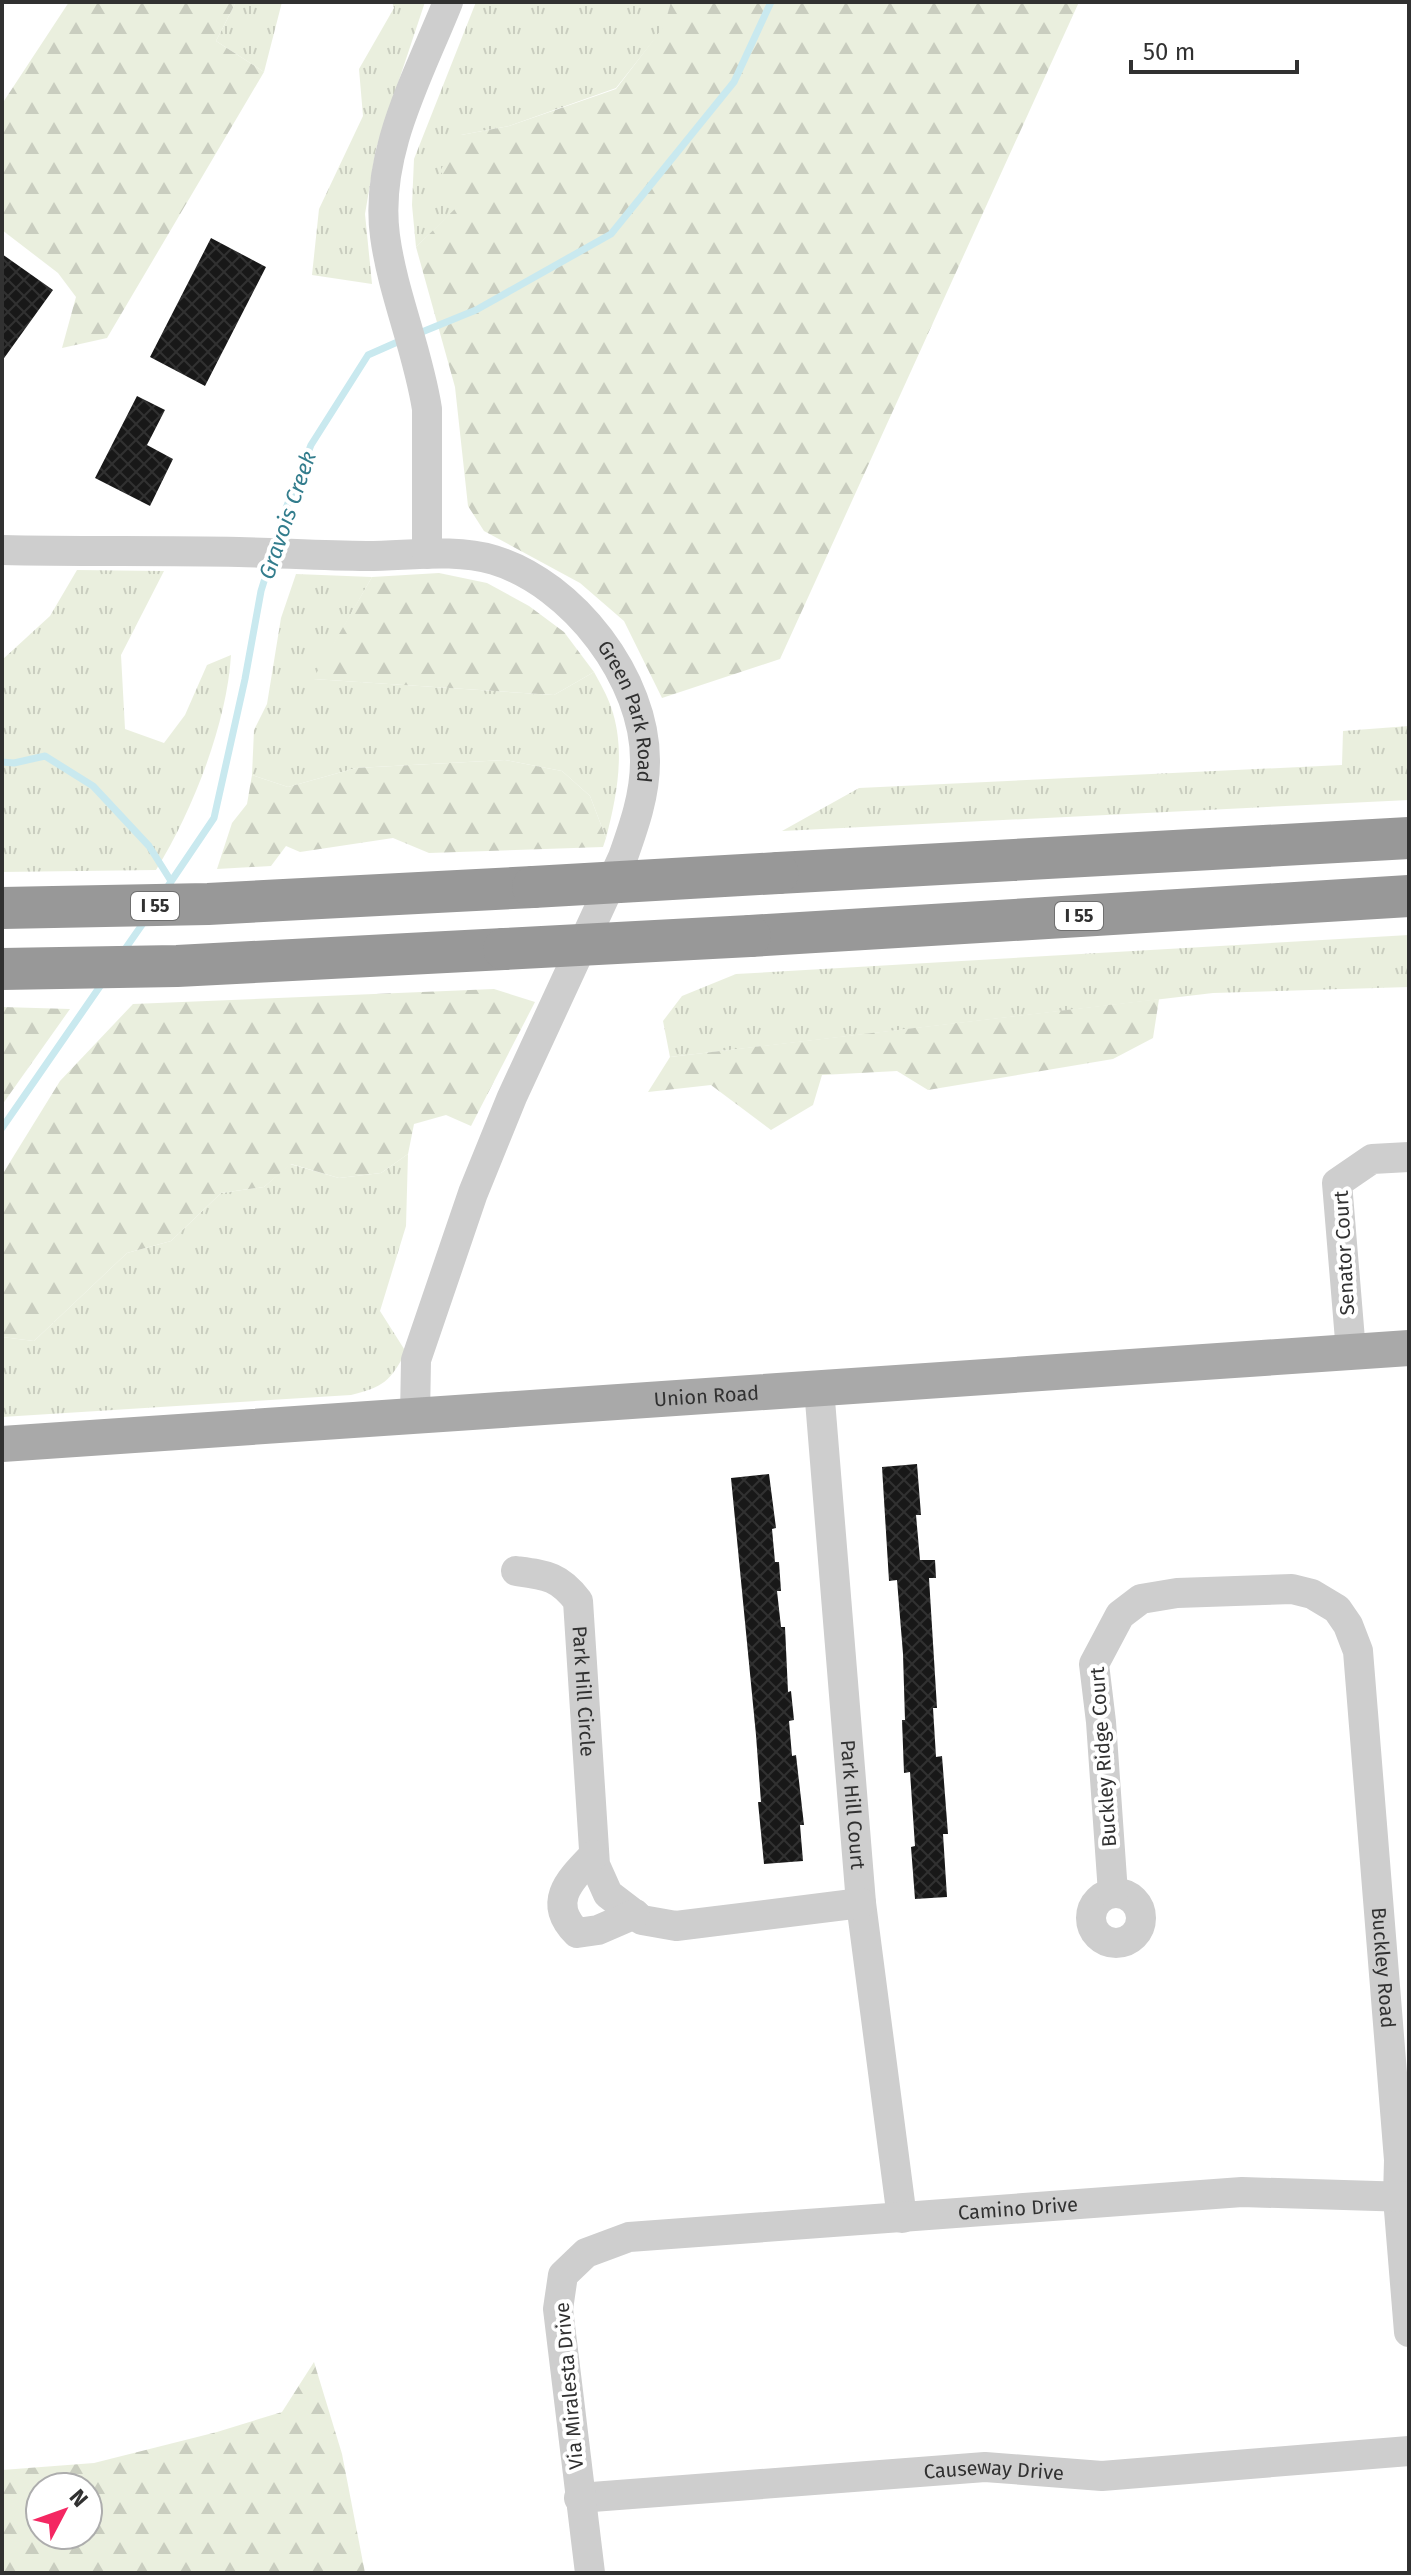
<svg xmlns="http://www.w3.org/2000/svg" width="1411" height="2575" font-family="'Fira Sans',sans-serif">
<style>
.grass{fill:url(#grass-tufts)}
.forest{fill:url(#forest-firs);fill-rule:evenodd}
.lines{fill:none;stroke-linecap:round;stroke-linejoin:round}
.stream{stroke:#c9e9ef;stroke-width:7}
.building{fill:url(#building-cross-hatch)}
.minor{stroke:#cecece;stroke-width:30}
.major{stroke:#a9a9a9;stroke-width:36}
.highway{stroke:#989898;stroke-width:42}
.highway-bridge{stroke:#989898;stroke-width:42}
.labels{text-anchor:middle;stroke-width:8;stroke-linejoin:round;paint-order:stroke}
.shield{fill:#fff;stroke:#6f6f6f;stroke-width:2}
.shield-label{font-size:18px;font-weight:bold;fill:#313131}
.street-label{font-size:20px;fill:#313131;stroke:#fff}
.water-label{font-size:22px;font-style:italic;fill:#337d8d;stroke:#fff}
</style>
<defs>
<pattern id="grass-tufts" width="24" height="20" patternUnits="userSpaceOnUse" patternTransform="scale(2)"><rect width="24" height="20" fill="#eaefde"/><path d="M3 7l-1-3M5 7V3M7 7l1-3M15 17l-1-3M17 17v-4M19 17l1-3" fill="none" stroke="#c9cdbf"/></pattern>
<pattern id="forest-firs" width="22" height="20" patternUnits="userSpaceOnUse" patternTransform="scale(2)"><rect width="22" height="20" fill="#eaefde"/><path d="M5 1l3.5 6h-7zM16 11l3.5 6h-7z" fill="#c9cdbf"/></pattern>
<pattern id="building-cross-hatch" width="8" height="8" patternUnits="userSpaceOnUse" patternTransform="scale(2)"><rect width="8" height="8" fill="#181818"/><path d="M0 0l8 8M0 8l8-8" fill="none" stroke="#313131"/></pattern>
</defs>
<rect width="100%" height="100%" fill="#fff"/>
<!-- grass -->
<path class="grass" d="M236,2H282L264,72L216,41Z
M392,2H425L376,149L365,214L372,284L312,275L319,209L363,116L359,69L394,8Z
M476,2H671L665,26L616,88L509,126L461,135L465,200L416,247L412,205L414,159Z
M77,570L164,571L121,655L125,729L164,743L185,715L207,665L231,655C227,724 192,812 156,870L2,872V660L50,616Z
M296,574L372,577L314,679L554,695L594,672C600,683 607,695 611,707C626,749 617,796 606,838L590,796L562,771L505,760L356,768L288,787L252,775L254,730L267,704L281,618Z
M1409,726V800L782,831L859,788L1342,765L1343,731Z
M1409,935V987L1213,993L670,1057L663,1021L682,996L736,974Z
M408,1154L406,1226L380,1311L406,1352C390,1381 384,1387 351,1395L2,1417V1337L34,1341L127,1253L171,1241L221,1193L264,1187L290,1164L339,1178L381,1173Z"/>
<!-- forest -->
<path class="forest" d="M69,2H236L216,41L264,72L107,338L62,348L76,297L58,273L2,230V104Z
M671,2H1079L780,659L662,698L624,621L580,583L484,531L468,506L455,387L416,247L464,200L440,171L461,135L509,126L616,89L664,26Z
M439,573L487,583L529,606L564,632L594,672L554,695L313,679L372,577Z
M505,760L562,771L590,796L606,838L603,847L429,853L393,838L300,852L286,846L271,866L217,869L232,823L247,804L252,775L288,787L356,768Z
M494,989L535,1002L471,1126L446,1115L414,1124L408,1154L381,1173L339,1178L291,1164L264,1187L221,1193L171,1241L127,1253L34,1341L2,1337V1175L60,1081L133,1004Z
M1159,999L1153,1038L1113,1059L928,1090L897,1071L822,1075L813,1105L771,1130L711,1085L648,1092L670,1057Z
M2,1007L70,1009L2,1105Z
M314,2362L342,2454L365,2573H2V2470L94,2463L217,2432L282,2412ZM88,2487V2535H40V2487Z"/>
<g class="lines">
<!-- stream -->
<path class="stream" d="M417,334L476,310L611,234L734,82L771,2
M274,546L286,508L311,445L368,355L402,340
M2,762L14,763L45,756L93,786L149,846L171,881
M166,889L214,818L245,679L261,591L270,562
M123,952L146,919
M2,1128L103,982"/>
</g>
<!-- building -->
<path class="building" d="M211,238L266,267L205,386L150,357Z
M2,254L53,290L2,361Z
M137,396L165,410L147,445L173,459L150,506L95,478Z
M917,1464L921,1515H916L920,1560H935L936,1578H929L937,1708H933L936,1757L942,1756L948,1834H943L947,1897L915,1899L911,1847L915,1846L910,1772L904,1773L902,1720H905L903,1654L897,1580L889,1581L882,1467Z
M769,1474L776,1528L772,1529L775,1562H779L781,1591H777L781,1627H785L788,1692L791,1691L794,1720L789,1721L792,1756L796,1755L804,1825H800L803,1861L764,1864L758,1802H761L756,1735L731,1478Z"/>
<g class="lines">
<!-- minor -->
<g class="minor">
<path id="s1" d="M2,550C81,552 160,550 239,552C282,553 324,556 367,556C408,556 454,548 494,560C573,584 646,679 645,762C645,795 634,826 623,857L512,1097L473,1193L416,1360L415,1417"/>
<path d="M427,554V409C418,350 393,295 385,236C374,154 419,75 448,2"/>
<path d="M1351,1352L1337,1183L1372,1159L1409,1157"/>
<path id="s2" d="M819,1388L861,1903L902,2218"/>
<path id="s3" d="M516,1571C546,1575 559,1576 578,1601L595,1865L608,1894L642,1920L676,1926L861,1903"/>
<path d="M594,1855C570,1880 546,1902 577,1933L598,1930L635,1914"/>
<circle cx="1116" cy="1918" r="25"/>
<path id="s4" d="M1113,1893L1101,1722L1094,1664L1120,1615L1141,1599L1177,1593L1292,1589L1312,1594L1337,1609L1348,1625L1358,1651L1399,2160L1398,2198L1409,2332"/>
<path id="s5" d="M579,2498L985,2467L1102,2476L1409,2451"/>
<path id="s6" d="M590,2573L558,2309L563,2275L586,2253L629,2237L1242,2192L1409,2197"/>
</g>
<!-- major -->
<path class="major" id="s7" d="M2,1444L1409,1348"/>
<!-- highway -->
<path class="highway" d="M778,873L1409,838
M2,908L208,904L533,887
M750,936L1409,896
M2,969L177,966L504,949"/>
<!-- highway-bridge -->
<path class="highway-bridge" d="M533,887L778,873
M504,949L750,936"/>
</g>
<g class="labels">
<!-- shield labels -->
<g class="shield">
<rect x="131" y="892" width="48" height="28" rx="6"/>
<rect x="1055" y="902" width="48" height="28" rx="6"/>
</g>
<g class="shield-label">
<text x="155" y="912">I 55</text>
<text x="1079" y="922">I 55</text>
</g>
<!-- street labels -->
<g class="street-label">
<text dy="7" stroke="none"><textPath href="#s1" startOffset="706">Green Park Road</textPath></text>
<text transform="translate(1344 1253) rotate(-93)" y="7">Senator Court</text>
<text dy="7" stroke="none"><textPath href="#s7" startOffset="706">Union Road</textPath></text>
<text dy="7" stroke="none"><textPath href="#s3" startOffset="162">Park Hill Circle</textPath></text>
<text transform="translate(1103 1757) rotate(-94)" y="7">Buckley Ridge Court</text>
<text dy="7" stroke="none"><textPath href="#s2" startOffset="418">Park Hill Court</textPath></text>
<text dy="7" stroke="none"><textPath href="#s4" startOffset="878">Buckley Road</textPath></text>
<text dy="7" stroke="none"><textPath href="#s6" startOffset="768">Camino Drive</textPath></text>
<text transform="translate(569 2386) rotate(-95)" y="7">Via Miralesta Drive</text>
<text dy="7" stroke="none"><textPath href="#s5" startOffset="416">Causeway Drive</textPath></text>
</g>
<!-- water labels -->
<g class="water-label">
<text transform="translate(287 515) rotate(-71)" y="8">Gravois Creek</text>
</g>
</g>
<!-- border -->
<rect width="1411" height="2575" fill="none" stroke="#313131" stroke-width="8"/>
<!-- north arrow -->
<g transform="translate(64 2511) rotate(49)"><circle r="38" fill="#ffffff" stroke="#adadad" stroke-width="2"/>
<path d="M0-6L14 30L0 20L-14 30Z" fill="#f42762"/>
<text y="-12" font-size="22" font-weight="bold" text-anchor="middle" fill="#313131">N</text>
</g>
<!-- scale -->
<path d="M1131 60v12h166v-12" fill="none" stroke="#313131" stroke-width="4"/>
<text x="1143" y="60" font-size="24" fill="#313131" stroke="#ffffff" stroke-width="6" paint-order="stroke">50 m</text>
</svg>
